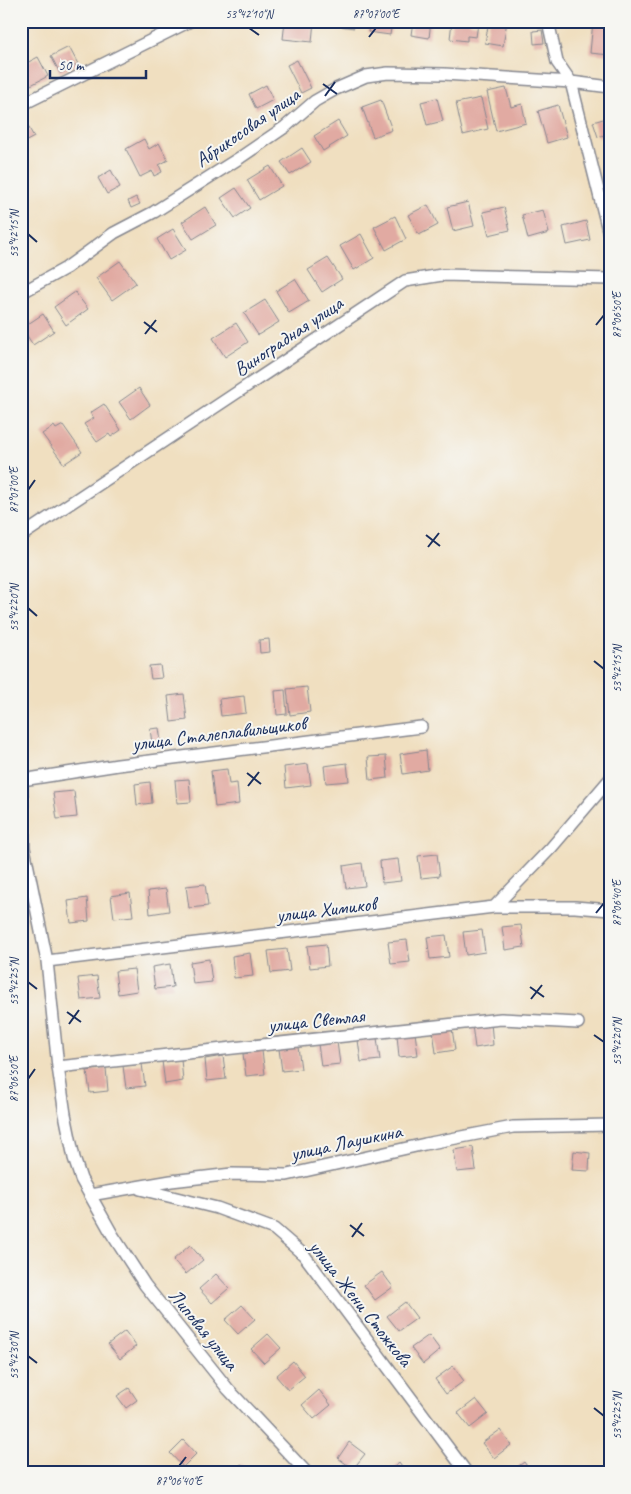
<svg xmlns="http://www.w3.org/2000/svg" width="631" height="1494" font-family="Caveat,sans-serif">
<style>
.building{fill:#e1aaa2}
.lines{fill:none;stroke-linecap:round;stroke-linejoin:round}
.minor-casing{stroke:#86878f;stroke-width:14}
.minor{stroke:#fff;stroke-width:11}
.ticks{fill:none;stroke:#1b2f5e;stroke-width:2}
.labels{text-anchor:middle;stroke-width:4;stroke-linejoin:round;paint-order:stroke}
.street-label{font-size:20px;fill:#1b2f5e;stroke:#f6f6f2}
.neatline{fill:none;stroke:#1b2f5e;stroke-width:2}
.ticks-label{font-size:12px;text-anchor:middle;fill:#1b2f5e}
</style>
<rect width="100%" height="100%" fill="#f6f6f2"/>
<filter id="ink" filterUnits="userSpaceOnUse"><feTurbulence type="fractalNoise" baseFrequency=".02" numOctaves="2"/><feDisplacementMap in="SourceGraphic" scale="10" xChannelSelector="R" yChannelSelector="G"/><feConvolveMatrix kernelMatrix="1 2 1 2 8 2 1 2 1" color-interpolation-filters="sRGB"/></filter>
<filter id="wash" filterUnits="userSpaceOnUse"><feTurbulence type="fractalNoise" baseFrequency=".0096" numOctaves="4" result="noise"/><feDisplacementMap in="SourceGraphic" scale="20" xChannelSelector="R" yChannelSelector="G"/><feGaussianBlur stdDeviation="1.12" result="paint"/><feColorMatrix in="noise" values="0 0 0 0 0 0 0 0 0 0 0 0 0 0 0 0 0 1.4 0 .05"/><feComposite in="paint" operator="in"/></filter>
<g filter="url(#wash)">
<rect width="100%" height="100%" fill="#f0dfc0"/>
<g id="blocks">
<!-- building -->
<path class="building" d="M285,21H314L312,42L283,39Z
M333,21H355L354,28L332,25Z
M370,21H392L390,35L368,32Z
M413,21H431L429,38L411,35Z
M452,21H469V23L478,24L476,37L467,36V41L450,39Z
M489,21H507L503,46L485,43Z
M593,21L610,22V55L590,53Z
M542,30L544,43L534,44L533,31Z
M69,47L78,64L60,73L51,56Z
M38,57L48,76L31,85L21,66Z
M297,60L311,88L301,93L287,65Z
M266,85L273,100L256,109L249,94Z
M506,88L511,107L522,104L526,123L496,131L487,92Z
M437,98L443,121L427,125L421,102Z
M481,98L488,129L463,135L456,103Z
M381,100L392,130L373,137L362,107Z
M558,105L567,137L547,143L538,111Z
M610,117V133L598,137L593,122Z
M25,121L34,137L21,144V123Z
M338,121L347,136L323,151L314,136Z
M144,139L149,149L159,143L168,160L159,165L162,172L154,176L152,171L140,177L126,149Z
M302,148L311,162L290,175L281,162Z
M270,166L282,186L259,200L247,180Z
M111,170L120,187L107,194L98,178Z
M236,188L250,208L235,218L221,198Z
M136,197L140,204L131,208L128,201Z
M468,202L474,226L453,231L447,207Z
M428,205L438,225L419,235L408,215Z
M205,207L216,225L193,239L182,222Z
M504,207L510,230L489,235L483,212Z
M543,210L549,233L528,239L522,215Z
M395,216L406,239L386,250L374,227Z
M586,221L590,240L567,245L563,227Z
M173,229L186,250L169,260L157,239Z
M361,234L374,258L354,270L340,246Z
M328,258L342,279L322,292L308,270Z
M120,261L136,283L112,300L96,278Z
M295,279L309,301L289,313L276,291Z
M75,292L88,309L66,325L54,307Z
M265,300L279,322L258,335L244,313Z
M43,314L54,331L33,345L22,328Z
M236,323L248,342L225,357L213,338Z
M139,388L150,405L131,419L119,402Z
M104,404L121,430L111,437L109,434L97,442L84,424L94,418L90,413Z
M63,425L82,452L64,464L42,434L54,426L56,429Z
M269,639L270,652L260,653L259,640Z
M160,665L162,678L151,679L149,666Z
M307,687L310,712L290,715L287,689Z
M285,690L287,714L277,715L275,691Z
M184,694L187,720L171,722L168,696Z
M244,696L246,713L221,716L219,699Z
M159,728L161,742L152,743L150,729Z
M426,750L428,770L403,774L400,754Z
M386,756L388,778L370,780L368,757Z
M347,763L349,781L326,783L324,766Z
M308,764L311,785L286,788L284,767Z
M227,769L229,784L237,783L239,804L215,807L211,771Z
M189,779L191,802L177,803L175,780Z
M150,782L152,803L137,805L135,784Z
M74,791L77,817L57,819L53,793Z
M437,854L440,876L421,878L418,856Z
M398,859L401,881L382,883L380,861Z
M362,863L365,886L346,888L343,866Z
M205,884L208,906L189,908L186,886Z
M166,889L169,911L150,914L148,891Z
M130,893L133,916L114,918L111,896Z
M87,898L89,921L71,923L68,901Z
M521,925L524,947L505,950L502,927Z
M482,930L485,952L466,955L463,932Z
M446,935L449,957L430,959L427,937Z
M407,940L410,962L391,964L388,942Z
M326,944L328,966L310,968L307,946Z
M287,949L290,971L271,973L268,951Z
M250,953L253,976L234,978L232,956Z
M209,959L212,982L193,984L190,962Z
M170,964L173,987L155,989L152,967Z
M134,969L137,991L118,994L115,971Z
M97,976L100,998L81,1000L78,978Z
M491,1023L493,1045L475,1048L472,1025Z
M452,1028L455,1050L436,1053L433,1030Z
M415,1033L418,1055L399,1057L397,1035Z
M377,1038L380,1060L361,1062L358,1040Z
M337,1042L340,1064L321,1066L318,1044Z
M298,1047L301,1069L282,1071L279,1049Z
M262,1051L265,1074L246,1076L243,1054Z
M223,1056L226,1079L207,1081L205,1059Z
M181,1059L183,1081L165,1084L162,1061Z
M142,1064L145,1086L126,1088L123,1066Z
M106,1068L108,1091L90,1093L87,1071Z
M473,1147L476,1170L457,1172L454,1150Z
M574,1151L590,1153L589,1171L572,1170Z
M190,1245L203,1260L186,1274L173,1260Z
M382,1272L393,1287L375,1300L364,1285Z
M216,1274L229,1288L212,1303L199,1289Z
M405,1302L417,1318L399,1331L387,1316Z
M242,1305L255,1319L238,1334L225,1320Z
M125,1331L136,1346L120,1359L108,1344Z
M268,1334L281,1348L264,1363L251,1349Z
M429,1335L440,1350L423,1364L411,1348Z
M293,1361L305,1376L288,1390L276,1376Z
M453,1366L464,1381L446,1394L435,1379Z
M129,1388L137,1400L126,1408L117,1396Z
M319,1390L331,1405L314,1419L302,1405Z
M476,1399L488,1414L470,1428L458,1413Z
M500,1430L511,1445L494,1458L482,1443Z
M183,1440L196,1454L183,1467L170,1453Z
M349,1442L365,1454L353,1469L338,1458Z
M524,1462L532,1473H510Z
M399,1463L406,1473H387Z
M241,1464L253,1473H235Z"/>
</g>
</g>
<g filter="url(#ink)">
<use href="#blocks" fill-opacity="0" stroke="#86878f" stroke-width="1"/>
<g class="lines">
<defs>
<path id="minor" d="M548,21L557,62L571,82L610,238
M21,105L190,21
M21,293L66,268L114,233L154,212L241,157L285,127L315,101L336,89L366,76L388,73L444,74L571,82L610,87
M21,536L405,281L442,275L610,279
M21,772L24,848L47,961L58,1067L65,1114L74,1158L81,1179L112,1234L145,1285L228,1389L307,1473
M22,780L118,765L421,727
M494,907L551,848L610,779
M47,961L494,907H575L610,910
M58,1067L501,1019L578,1023
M140,1189L217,1208L274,1229L304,1255L467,1473
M90,1195L171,1181L232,1174L287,1175L425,1144L513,1127L610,1125"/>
</defs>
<!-- minor casing -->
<use href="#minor" class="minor-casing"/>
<!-- minor -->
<use href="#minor" class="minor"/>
</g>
</g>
<!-- ticks -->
<path class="ticks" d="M249,28L259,35M369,37L376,28M323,84L337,94M325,96L335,82M28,234L37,242M144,322L157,332M596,325L604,315M145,334L156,320M28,490L35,480M426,535L440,546M428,547L439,533M28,608L37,616M594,661L604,669M247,773L261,784M248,786L259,772M596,913L604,903M28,982L37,989M530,987L544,997M531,999L542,985M67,1012L81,1022M69,1024L79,1010M594,1035L604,1042M28,1079L35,1069M350,1225L364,1236M352,1237L362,1223M28,1356L37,1363M594,1408L604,1416M179,1466L186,1457"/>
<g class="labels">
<!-- street labels -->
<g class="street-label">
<text transform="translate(247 127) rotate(-35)" y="7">Абрикосовая улица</text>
<text transform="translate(288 336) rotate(-34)" y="7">Виноградная улица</text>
<text transform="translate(219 733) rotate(-7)" y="7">улица Сталеплавильщиков</text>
<text transform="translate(326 909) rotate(-7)" y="7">улица Химиков</text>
<text transform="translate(316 1020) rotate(-6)" y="7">улица Светлая</text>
<text transform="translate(346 1142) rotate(-12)" y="7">улица Лаушкина</text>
<text transform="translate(361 1303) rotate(52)" y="7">улица Жени Стожкова</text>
<text transform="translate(204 1329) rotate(51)" y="7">Липовая улица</text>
</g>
</g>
<!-- margin -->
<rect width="631" height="1494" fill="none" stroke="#f6f6f2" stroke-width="55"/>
<!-- scale -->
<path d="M50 70v8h96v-8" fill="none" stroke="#1b2f5e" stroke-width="2.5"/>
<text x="58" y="70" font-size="15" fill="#1b2f5e" stroke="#f6f6f2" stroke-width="4" paint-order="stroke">50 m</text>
<rect x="28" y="28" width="576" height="1438" class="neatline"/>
<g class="ticks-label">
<text x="249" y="18">53°42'10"N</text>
<text x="376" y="18">87°07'00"E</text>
<text transform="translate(14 234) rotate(-90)" y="4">53°42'15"N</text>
<text transform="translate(617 315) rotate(-90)" y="4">87°06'50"E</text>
<text transform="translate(14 490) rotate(-90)" y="4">87°07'00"E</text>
<text transform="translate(14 608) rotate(-90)" y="4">53°42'20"N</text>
<text transform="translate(617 669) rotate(-90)" y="4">53°42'15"N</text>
<text transform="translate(617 903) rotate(-90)" y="4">87°06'40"E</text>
<text transform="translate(14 982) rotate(-90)" y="4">53°42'25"N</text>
<text transform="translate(617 1042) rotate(-90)" y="4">53°42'20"N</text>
<text transform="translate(14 1079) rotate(-90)" y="4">87°06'50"E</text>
<text transform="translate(14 1356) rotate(-90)" y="4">53°42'30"N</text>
<text transform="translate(617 1416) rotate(-90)" y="4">53°42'25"N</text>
<text x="179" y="1485">87°06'40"E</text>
</g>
</svg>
